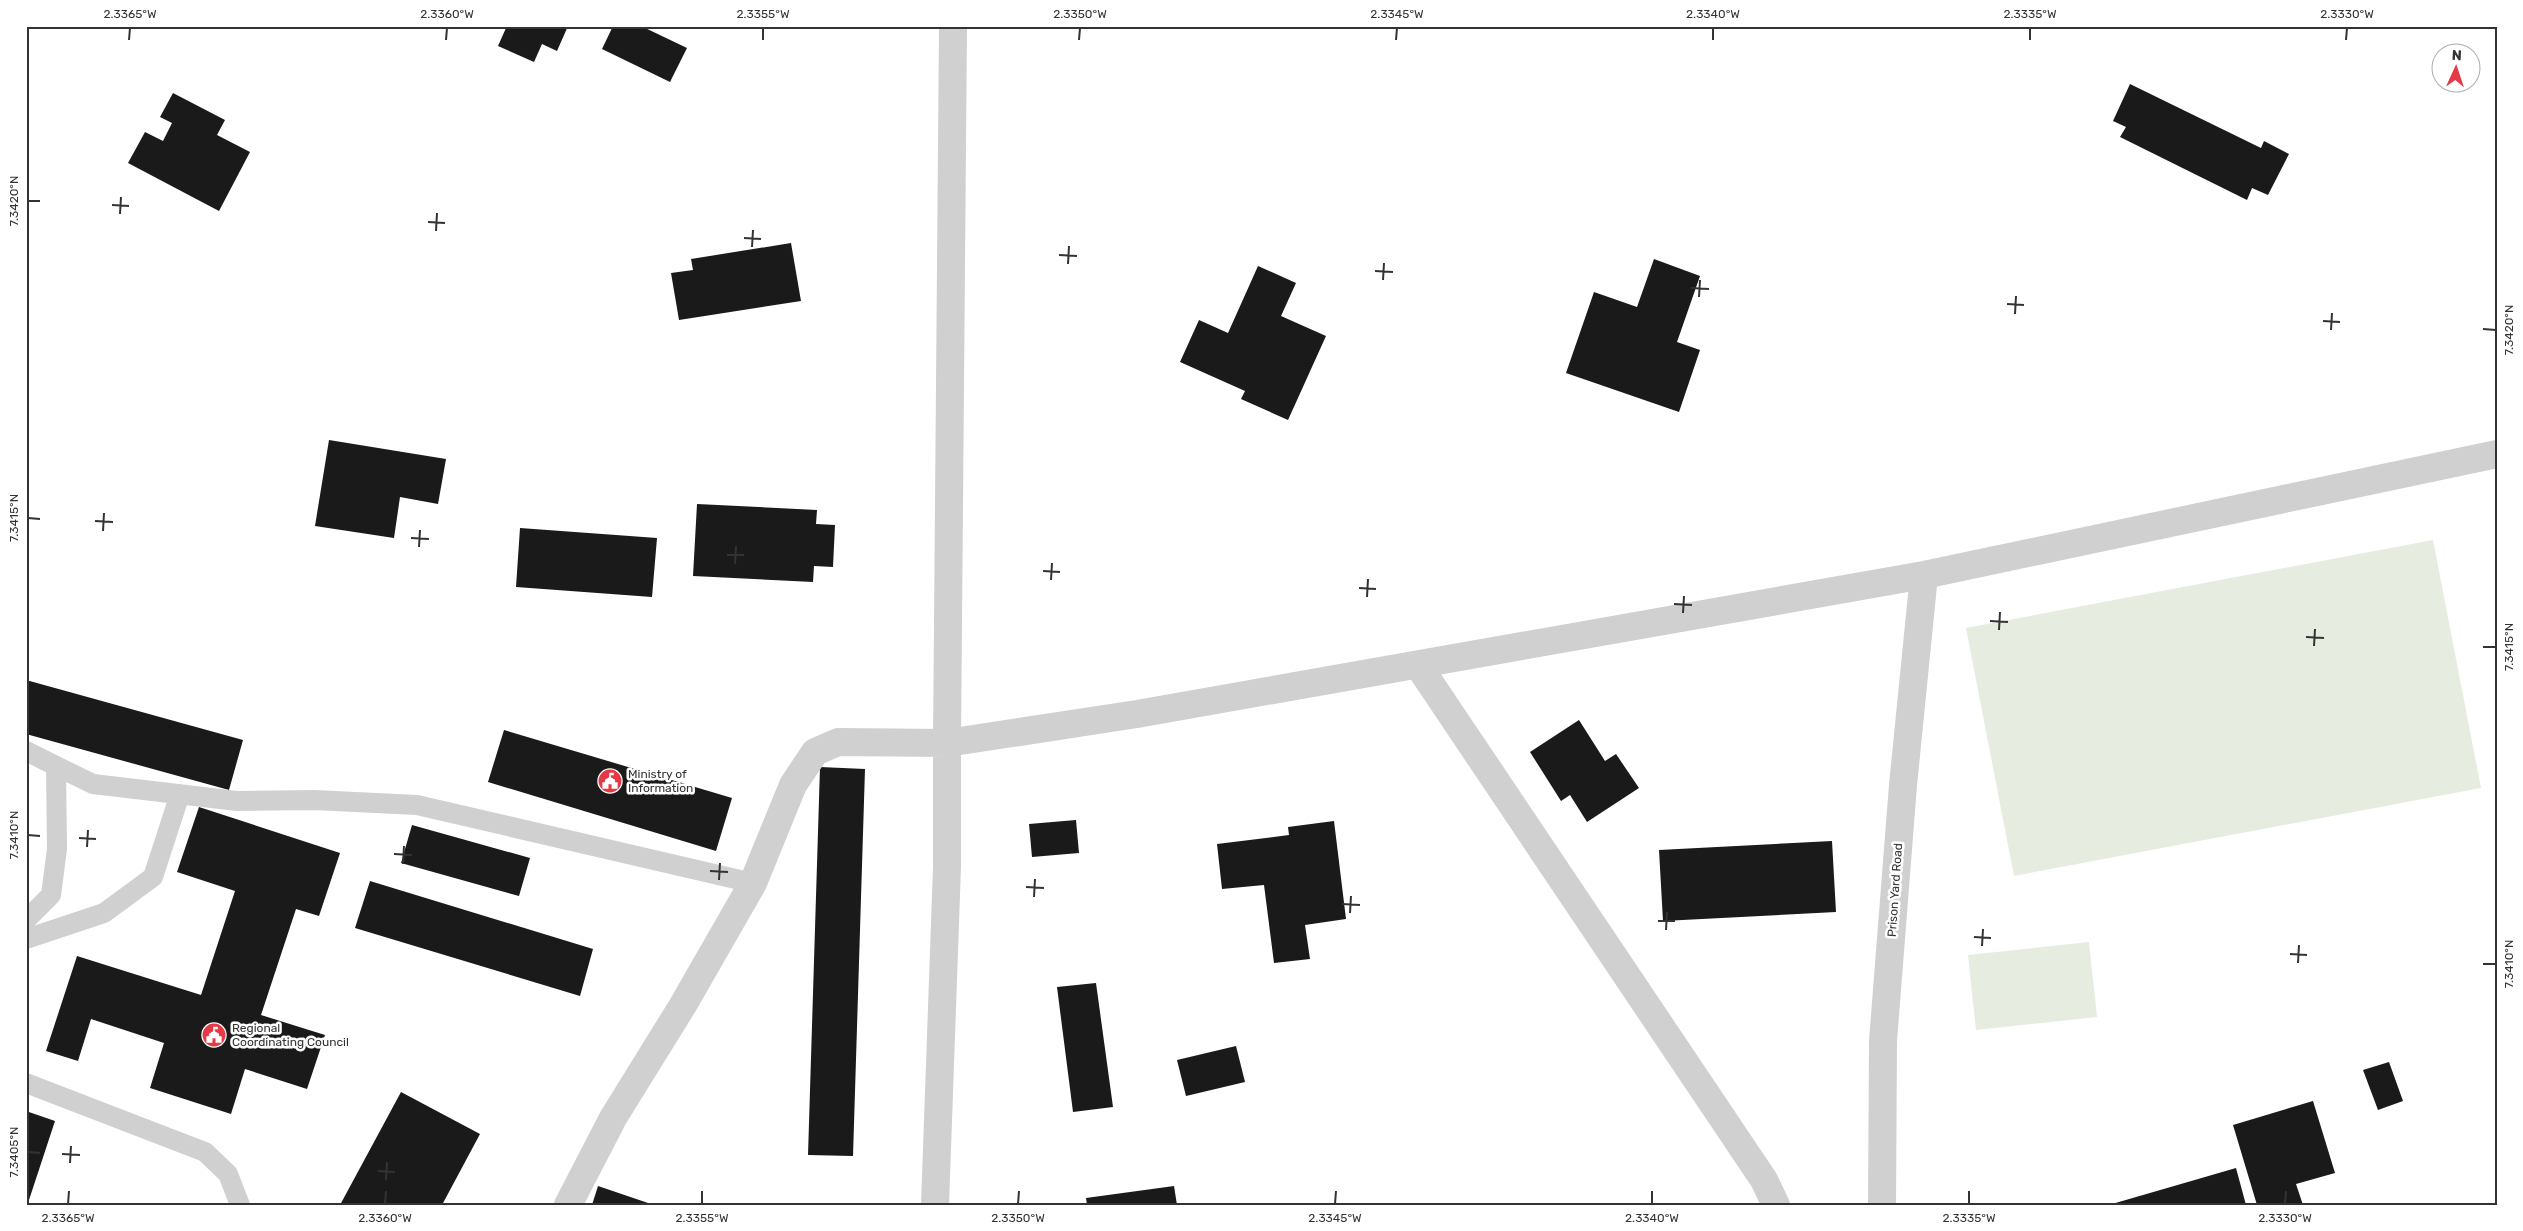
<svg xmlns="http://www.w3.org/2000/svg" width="2523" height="1231" font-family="Rubik,sans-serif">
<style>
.green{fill:#e6ecdf}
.building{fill:#1a1a1a}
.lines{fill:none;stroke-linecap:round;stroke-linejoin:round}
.service{stroke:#d0d0d0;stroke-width:20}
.minor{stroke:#d0d0d0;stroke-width:28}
.ticks{fill:none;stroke:#333;stroke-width:2}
.labels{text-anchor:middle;stroke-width:5;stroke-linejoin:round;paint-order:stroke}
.poi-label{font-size:12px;fill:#333;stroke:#fff;text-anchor:start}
.street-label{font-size:12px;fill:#333;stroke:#fff}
.neatline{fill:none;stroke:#333;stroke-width:2}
.ticks-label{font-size:12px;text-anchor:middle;fill:#333}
</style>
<rect width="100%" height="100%" fill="#fff"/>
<!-- green -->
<path class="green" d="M2433,540L2481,788L2014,876L1966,628Z
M2089,942L2097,1017L1976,1030L1968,955Z"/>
<!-- building -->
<path class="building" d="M501,26H568L557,51L542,44L534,62L498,46L506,28Z
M613,26H641L687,48L670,82L602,49Z
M2130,84L2261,148L2264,141L2289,154L2268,195L2252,188L2247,200L2120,137L2126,127L2113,121Z
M173,93L225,120L217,135L250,152L219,211L128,163L145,132L163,141L172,123L160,117Z
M791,243L801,301L679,320L671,273L693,270L691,259Z
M1654,259L1700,276L1677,342L1700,350L1679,412L1566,373L1594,292L1637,307Z
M1258,266L1296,283L1281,316L1326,336L1288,420L1241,399L1245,391L1180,362L1199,320L1228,333Z
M329,440L446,459L438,504L400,497L394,538L315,526Z
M697,504L817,510L816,524L835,525L833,567L814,566L813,582L693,576Z
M520,528L657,538L652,597L516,587Z
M26,680L243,740L229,790L26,734Z
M1579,720L1605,761L1616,754L1639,788L1587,822L1570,795L1561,801L1530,752Z
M504,730L732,798L716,851L488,782Z
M820,767L865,769L853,1156L808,1155Z
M199,807L340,853L319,916L296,909L261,1015L325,1035L307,1089L245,1069L231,1114L150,1088L164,1043L91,1019L78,1061L46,1051L77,956L201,995L235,891L177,872Z
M1076,820L1079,853L1032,857L1029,824Z
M1334,821L1346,919L1305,925L1310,959L1274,963L1264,885L1222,889L1217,844L1289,835L1288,827Z
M412,825L530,858L519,896L401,863Z
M1832,841L1836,912L1663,921L1659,850Z
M370,881L593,949L580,996L355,928Z
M1096,983L1113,1107L1073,1112L1057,987Z
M1236,1046L1245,1082L1186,1096L1177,1060Z
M2389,1062L2403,1101L2378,1110L2363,1070Z
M401,1092L480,1134L442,1205H340Z
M2313,1101L2335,1173L2296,1184L2303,1205H2257L2233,1125Z
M26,1111L55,1121L28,1203H26Z
M2236,1168L2246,1205H2112V1204Z
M598,1186L651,1204V1205H592Z
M1174,1186L1177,1205H1087L1086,1198Z"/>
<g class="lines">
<!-- service -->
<path class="service" d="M26,751L56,766L57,849L51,895L26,920
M56,766L93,784L237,801L314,800L417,805L753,883
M26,939L104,913L153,877L180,794
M26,1083L205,1152L228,1174L240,1205"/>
<!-- minor -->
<path class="minor" d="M1418,665L1764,1180L1776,1205
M568,1205L613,1118L683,1005L753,883L793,785L815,752L838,742L947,743L953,26
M935,1205L947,867V743L1137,714L1924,575L2497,454
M1882,1205L1883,1041L1903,785L1924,575"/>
</g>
<!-- ticks -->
<path class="ticks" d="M129,40L130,28M446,40L447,28M763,40V28M1079,40L1080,28M1396,40L1397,28M1713,40V28M2030,40V28M2346,40L2347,28M28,201H40M112,205L129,206M120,214L121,197M428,222L445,223M436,231L437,213M744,238L761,239M752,247L753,230M1059,255L1077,256M1068,264L1069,246M1375,271L1393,272M1383,280L1384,263M1691,288L1709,289M1699,297L1700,280M2007,304L2024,305M2015,314L2016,296M2323,321L2340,322M2483,329L2496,330M2331,330L2332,313M28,518L40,519M95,521L113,522M103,531L104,513M411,538L429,539M419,547L420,530M727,555H744M735,564L736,546M1043,571L1060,572M1051,580L1052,563M1359,588L1376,589M1367,597L1368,579M1674,604L1692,605M1683,613L1684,596M1990,621L2008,622M1999,630L2000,612M2306,637L2324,638M2314,646L2315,629M2483,647H2496M28,835L40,836M79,838L96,839M87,847L88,830M394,854L412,855M403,864L404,846M710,871L728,872M719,880L720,863M1026,887L1044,888M1034,897L1035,879M1342,904L1360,905M1350,913L1351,896M1658,921H1675M1666,930L1667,912M1974,937L1991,938M1982,946L1983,929M2290,954L2307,955M2298,963L2299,945M2483,964H2496M28,1152L40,1153M62,1154L80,1155M70,1163L71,1146M378,1171L395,1172M386,1180L387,1162M68,1204L69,1191M385,1204L386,1191M702,1204V1191M1018,1204L1019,1191M1335,1204L1336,1191M1652,1204V1191M1969,1204V1191M2285,1204L2286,1191"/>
<!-- icons -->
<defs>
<symbol id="civic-disc" viewBox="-11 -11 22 22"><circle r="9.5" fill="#e63946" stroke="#fff"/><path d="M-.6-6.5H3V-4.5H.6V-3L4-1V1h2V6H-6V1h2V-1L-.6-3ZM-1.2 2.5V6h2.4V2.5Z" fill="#fff"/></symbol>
</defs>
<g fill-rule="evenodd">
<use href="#civic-disc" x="596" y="767" width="28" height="28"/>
<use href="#civic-disc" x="200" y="1021" width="28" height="28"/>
</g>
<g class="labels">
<!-- poi labels -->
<g class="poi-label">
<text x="628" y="778">Ministry of<tspan x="628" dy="14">Information</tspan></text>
<text x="232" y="1032">Regional<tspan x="232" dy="14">Coordinating Council</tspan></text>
</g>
<!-- street labels -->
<g class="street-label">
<text transform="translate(1895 890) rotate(-86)" y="4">Prison Yard Road</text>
</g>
</g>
<!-- border -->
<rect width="2523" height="1231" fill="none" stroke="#ffffff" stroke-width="55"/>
<!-- north arrow -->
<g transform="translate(2456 68) rotate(3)"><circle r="24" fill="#ffffff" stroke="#adadad"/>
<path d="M0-4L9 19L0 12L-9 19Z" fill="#e63946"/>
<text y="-8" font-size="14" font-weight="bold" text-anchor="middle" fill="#333333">N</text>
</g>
<rect x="28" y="28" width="2468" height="1176" class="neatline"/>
<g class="ticks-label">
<text x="130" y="18">2.3365°W</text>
<text x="447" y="18">2.3360°W</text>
<text x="763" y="18">2.3355°W</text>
<text x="1080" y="18">2.3350°W</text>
<text x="1397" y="18">2.3345°W</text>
<text x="1713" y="18">2.3340°W</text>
<text x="2030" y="18">2.3335°W</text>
<text x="2347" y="18">2.3330°W</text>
<text transform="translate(14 201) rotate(-90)" y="4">7.3420°N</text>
<text transform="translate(2509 330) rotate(-90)" y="4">7.3420°N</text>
<text transform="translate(14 518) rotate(-90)" y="4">7.3415°N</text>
<text transform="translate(2509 647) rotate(-90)" y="4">7.3415°N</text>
<text transform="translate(14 835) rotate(-90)" y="4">7.3410°N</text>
<text transform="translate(2509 964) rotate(-90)" y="4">7.3410°N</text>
<text transform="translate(14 1152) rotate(-90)" y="4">7.3405°N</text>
<text x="68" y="1222">2.3365°W</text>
<text x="385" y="1222">2.3360°W</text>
<text x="702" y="1222">2.3355°W</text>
<text x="1018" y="1222">2.3350°W</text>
<text x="1335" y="1222">2.3345°W</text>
<text x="1652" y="1222">2.3340°W</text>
<text x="1969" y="1222">2.3335°W</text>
<text x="2285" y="1222">2.3330°W</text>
</g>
</svg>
